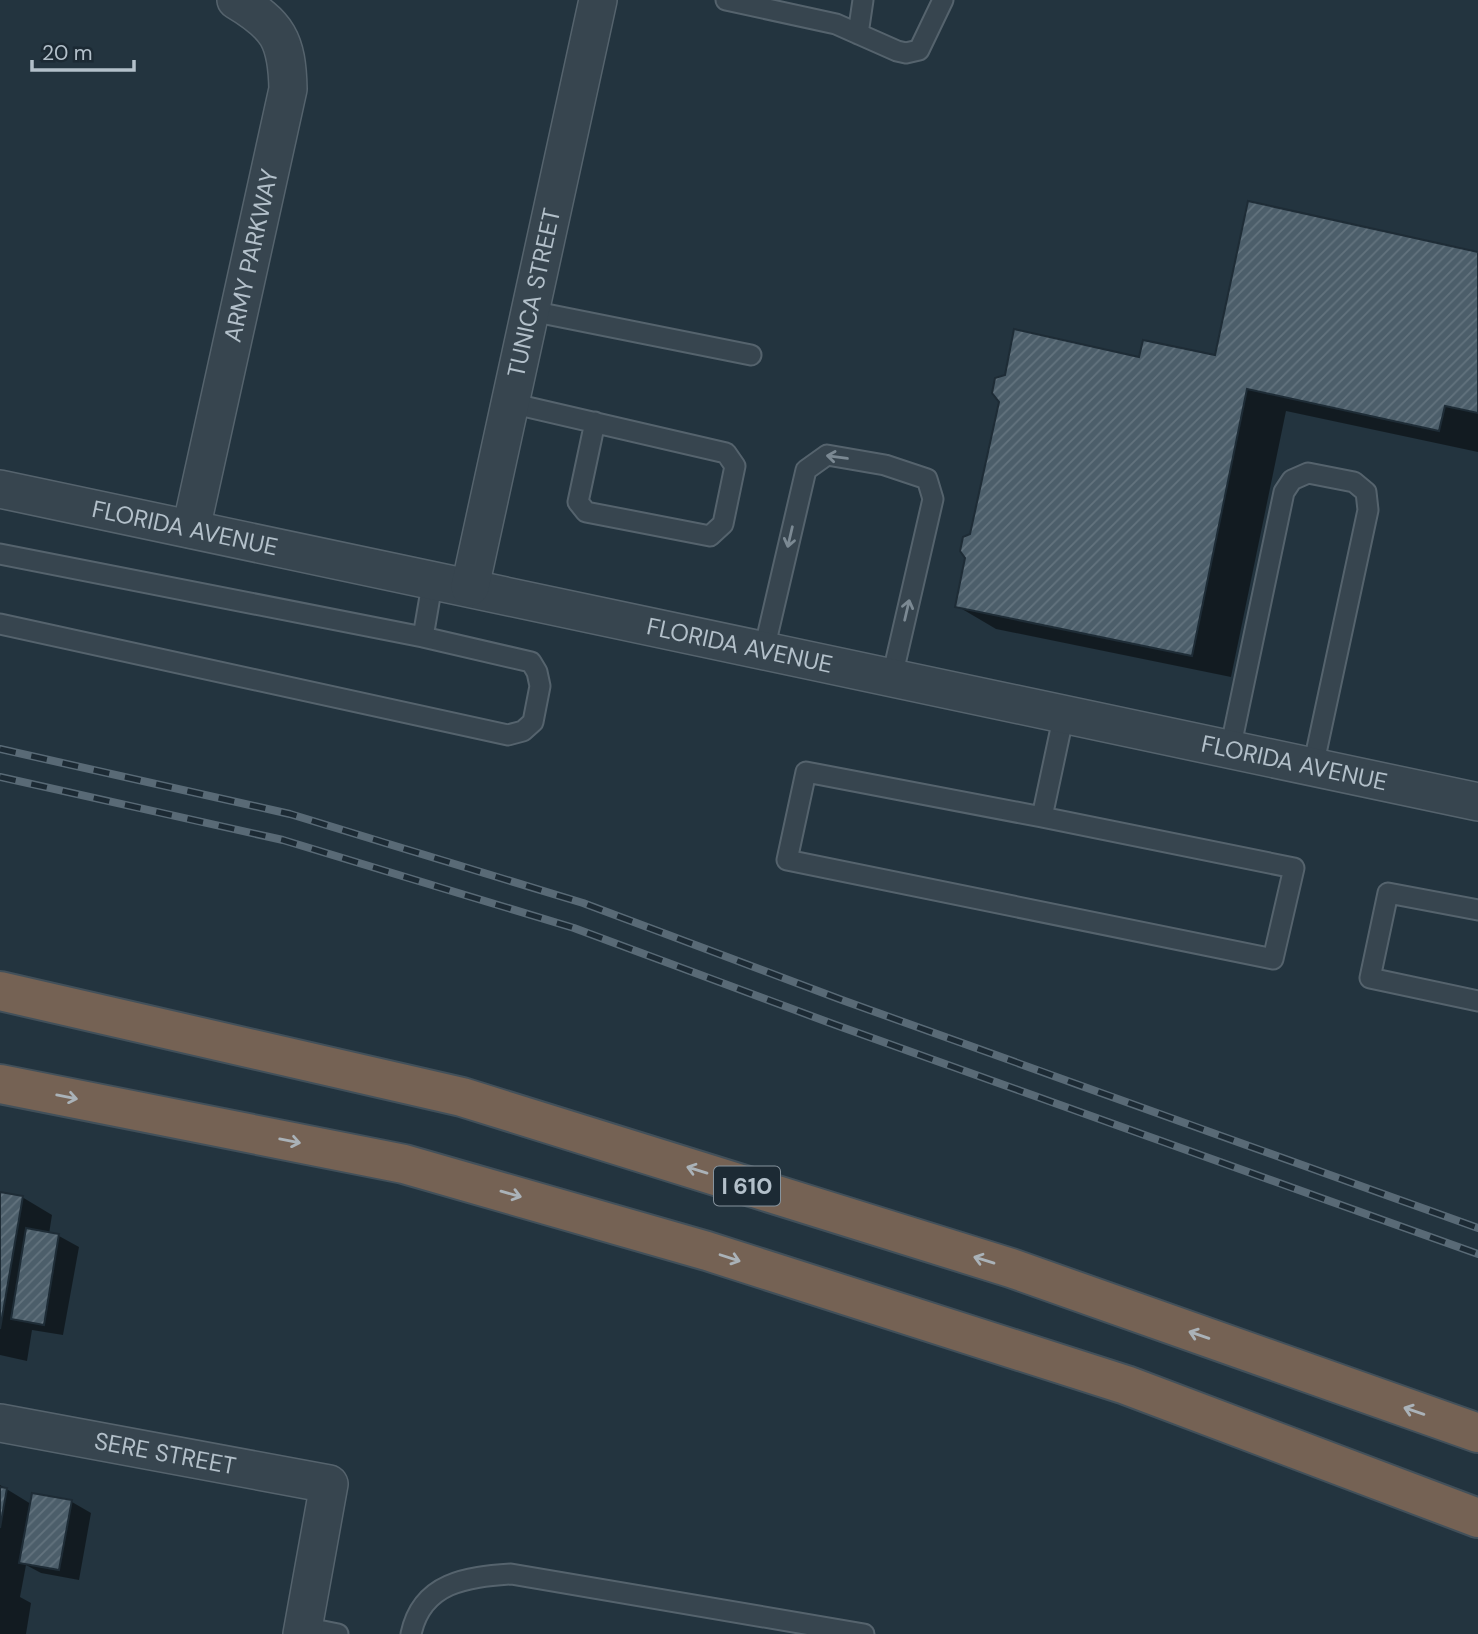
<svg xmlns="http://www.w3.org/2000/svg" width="1478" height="1634" font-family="'DM Sans',sans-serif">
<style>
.shadow{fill:#0007}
.building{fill:url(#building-hatch);stroke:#1e2c36;stroke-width:2}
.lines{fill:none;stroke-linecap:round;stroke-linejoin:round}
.service-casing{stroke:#55636d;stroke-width:23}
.minor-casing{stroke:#55636d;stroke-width:40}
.motorway-casing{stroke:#42505a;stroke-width:42}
.service{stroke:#37454f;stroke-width:19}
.minor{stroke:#37454f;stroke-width:37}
.motorway{stroke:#756254;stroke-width:38}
.rail-casing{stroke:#596a76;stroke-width:8}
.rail{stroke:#1c2a34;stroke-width:5;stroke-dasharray:16;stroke-linecap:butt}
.oneway{stroke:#7b8993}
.oneway2{stroke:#aab2b8}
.labels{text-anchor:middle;stroke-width:6;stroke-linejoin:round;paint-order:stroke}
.shield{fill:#1c2a34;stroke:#86939d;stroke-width:2}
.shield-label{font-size:23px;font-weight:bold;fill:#b3c0ca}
.street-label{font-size:24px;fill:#b3c0ca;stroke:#1c2a34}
</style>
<defs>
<pattern id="building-hatch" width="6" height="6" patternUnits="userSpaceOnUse" patternTransform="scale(1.75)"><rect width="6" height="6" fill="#4c5e6a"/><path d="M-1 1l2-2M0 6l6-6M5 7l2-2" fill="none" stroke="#63737e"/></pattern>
</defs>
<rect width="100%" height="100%" fill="#23343f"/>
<!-- shadow -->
<path class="shadow" d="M1478,254V452L1286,411L1231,677L996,629L957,606L971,535L1140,359L1216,357Z
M0,1193L22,1197L52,1215L49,1234L59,1236L79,1247L63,1335L32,1330L27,1361L0,1355Z
M0,1485L31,1504L72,1502L91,1513L79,1580L41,1573L26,1565L20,1597L31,1603L26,1634H0Z"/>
<!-- building -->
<path class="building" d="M1248,201L1478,252V413L1445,406L1439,431L1247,389L1192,656L955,607L965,558L960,551L963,537L970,534L999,402L992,393L995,378L1005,375L1014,329L1139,357L1143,340L1215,355Z
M0,1192L23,1196L0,1329Z
M26,1228L59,1234L44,1325L11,1319Z
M0,1487L7,1488L0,1528Z
M32,1493L72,1500L59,1570L19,1563Z"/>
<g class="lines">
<defs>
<path id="service" d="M726,0L836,24L897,51L906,53L919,50L943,0
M858,34L863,0
M531,311L751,355
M510,403L726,453L735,466L723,524L710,536L586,512L578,502L595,422
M0,554L423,637L531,662L537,672L540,686L533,722L523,731L508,735L0,624
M423,637L433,579
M764,650L806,470L827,455L885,465L927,479L933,499L892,677
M1230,750L1284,492L1292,480L1308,473L1354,482L1366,492L1368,510L1313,767
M1042,817L806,772L787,860L1273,959L1294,868L1042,817L1064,714
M1478,910L1388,893L1370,978L1478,1001
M303,1627L338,1634
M411,1634C422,1582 467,1577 511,1574L864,1634"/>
<g id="minor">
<path id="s1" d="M0,489L1478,802"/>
<path id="s2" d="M191,529L288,89C287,40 278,25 236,0"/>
<path id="s3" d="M470,587L598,0"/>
<path id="s4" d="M0,1423L329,1484L302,1634"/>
</g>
<path id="motorway" d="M0,991L462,1097L1011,1268L1478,1433
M0,1084L404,1164L707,1251L1126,1385L1478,1518"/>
</defs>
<!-- service casing -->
<use href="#service" class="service-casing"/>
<!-- minor casing -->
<use href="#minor" class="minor-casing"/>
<!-- motorway casing -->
<use href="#motorway" class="motorway-casing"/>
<!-- service -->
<use href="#service" class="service"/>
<!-- minor -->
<use href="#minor" class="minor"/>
<!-- motorway -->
<use href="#motorway" class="motorway"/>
<defs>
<path id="rail" d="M0,749L290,814L583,903L842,1000L1478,1228
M0,777L283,840L574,928L833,1024L1478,1254"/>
</defs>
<!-- rail casing -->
<use href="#rail" class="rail-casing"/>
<!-- rail -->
<use href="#rail" class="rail"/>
</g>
<!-- one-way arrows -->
<defs><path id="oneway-shaft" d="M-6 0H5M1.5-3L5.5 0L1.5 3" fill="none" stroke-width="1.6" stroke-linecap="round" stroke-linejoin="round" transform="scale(1.75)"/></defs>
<g class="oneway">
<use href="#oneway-shaft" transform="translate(837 457) rotate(-172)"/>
<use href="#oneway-shaft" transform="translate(790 537) rotate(103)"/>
<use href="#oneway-shaft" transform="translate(907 610) rotate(-77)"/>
</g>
<g class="oneway2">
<use href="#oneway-shaft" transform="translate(67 1097) rotate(11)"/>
<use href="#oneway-shaft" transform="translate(290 1141) rotate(11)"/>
<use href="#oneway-shaft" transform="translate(697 1170) rotate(-163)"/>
<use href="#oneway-shaft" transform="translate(511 1194) rotate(16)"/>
<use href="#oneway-shaft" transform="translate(730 1258) rotate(18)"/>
<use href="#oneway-shaft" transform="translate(984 1260) rotate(-163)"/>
<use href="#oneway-shaft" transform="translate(1199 1335) rotate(-161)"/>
<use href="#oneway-shaft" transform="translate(1414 1411) rotate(-161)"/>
</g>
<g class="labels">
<!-- shield labels -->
<rect class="shield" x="714" y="1166.5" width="66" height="39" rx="5"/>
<g class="shield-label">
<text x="747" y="1194">I 610</text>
</g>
<!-- street labels -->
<g class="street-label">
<text dy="8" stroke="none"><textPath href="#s2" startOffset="280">ARMY PARKWAY</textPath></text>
<text dy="8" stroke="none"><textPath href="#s3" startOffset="301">TUNICA STREET</textPath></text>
<text dy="8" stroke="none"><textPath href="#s1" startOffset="189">FLORIDA AVENUE</textPath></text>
<text dy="8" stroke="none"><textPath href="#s1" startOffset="756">FLORIDA AVENUE</textPath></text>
<text dy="8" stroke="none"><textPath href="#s1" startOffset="1323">FLORIDA AVENUE</textPath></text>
<text dy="8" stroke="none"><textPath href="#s4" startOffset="168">SERE STREET</textPath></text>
</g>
</g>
<!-- scale -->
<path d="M32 60v10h102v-10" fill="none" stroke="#b3c0ca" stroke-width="3.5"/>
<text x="42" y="60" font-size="21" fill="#b3c0ca" stroke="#1c2a34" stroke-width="5" paint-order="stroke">20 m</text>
</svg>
